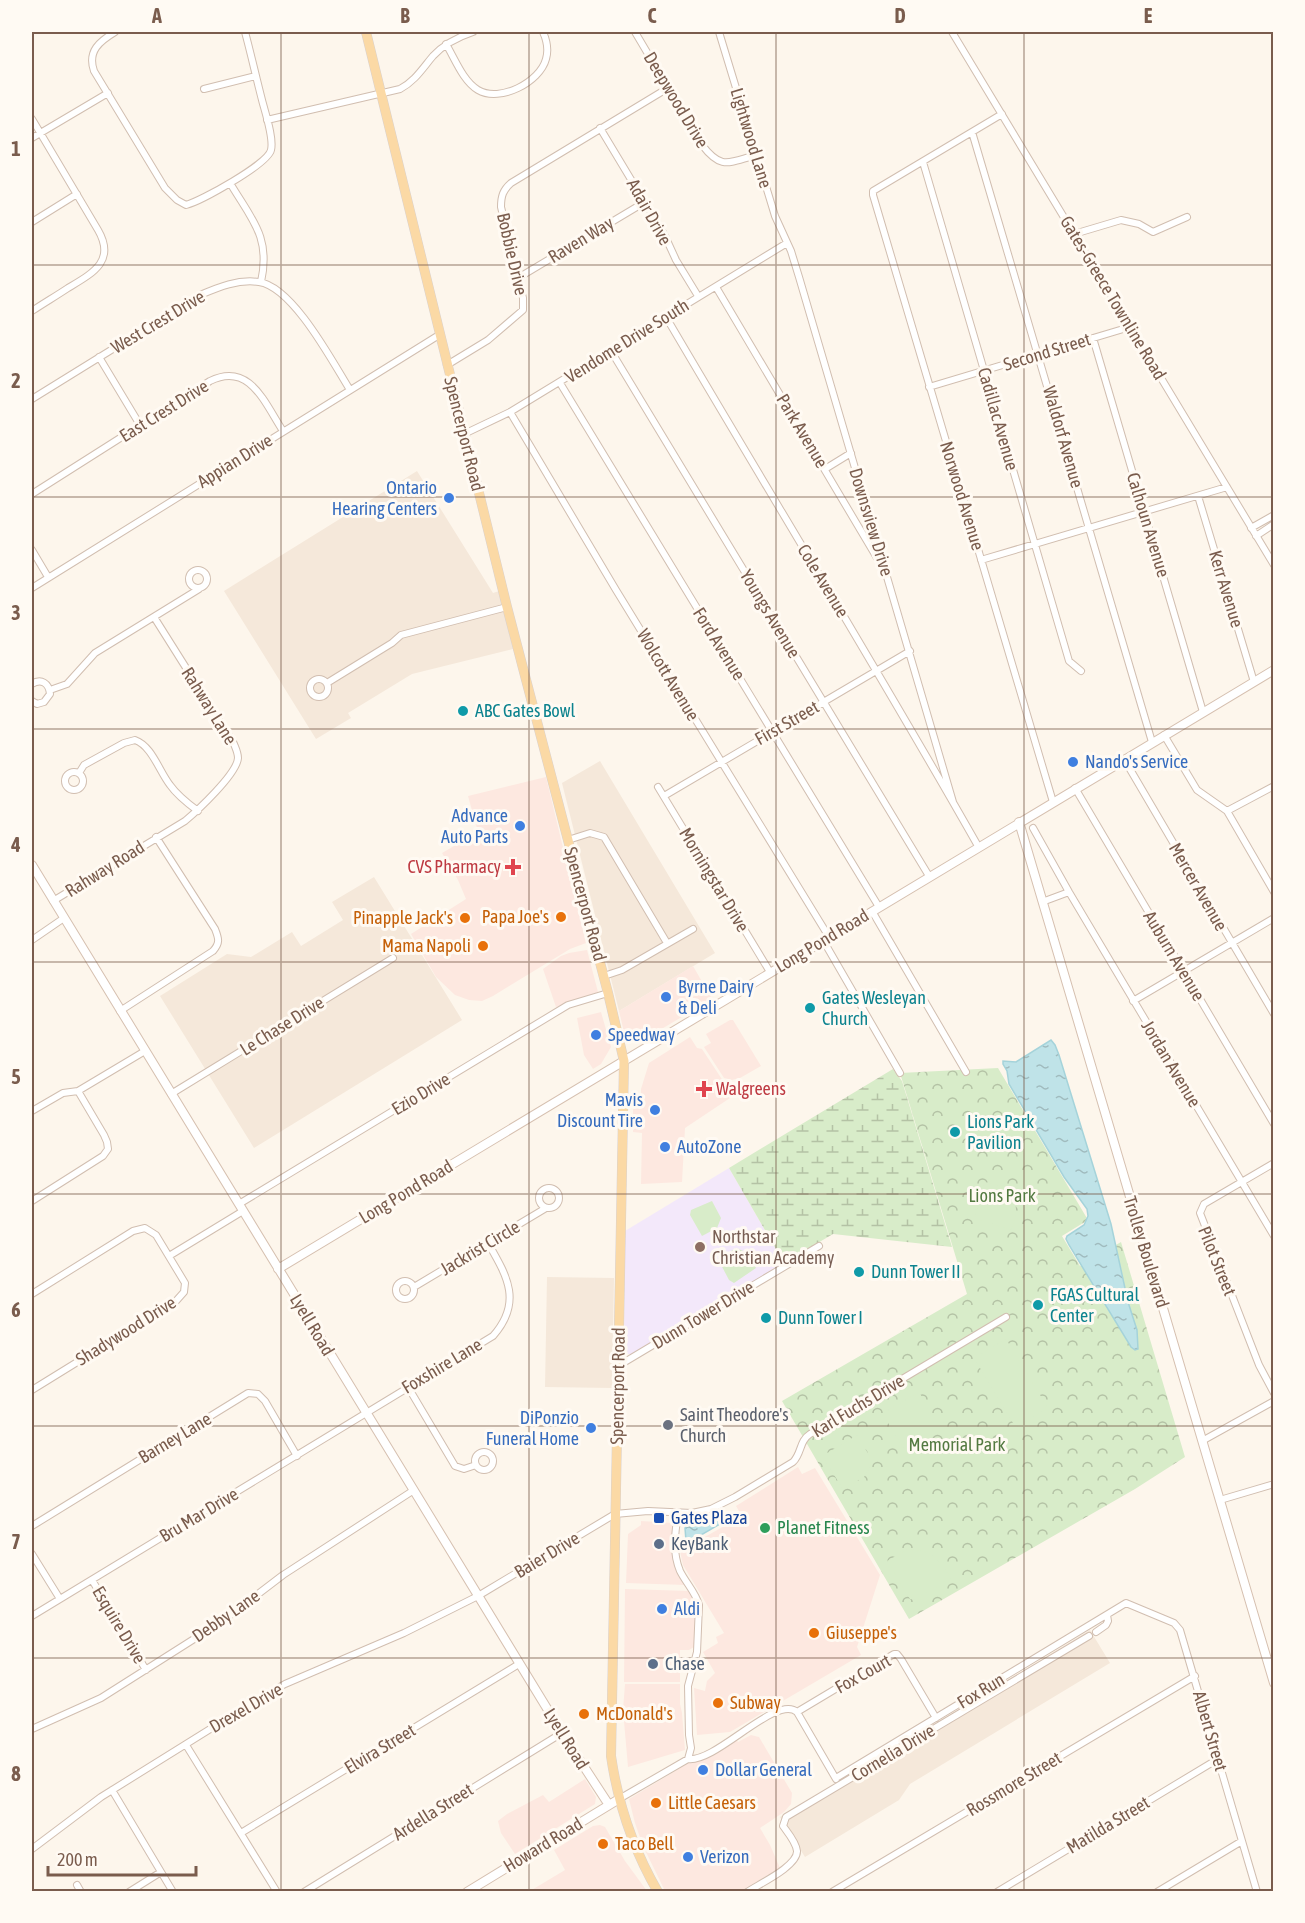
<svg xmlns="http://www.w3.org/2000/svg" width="1305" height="1923" font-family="'Asap Condensed',sans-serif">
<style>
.residential{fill:#f5e8da}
.commercial{fill:#fde8e0}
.education{fill:#f3e8fa}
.wetland{fill:url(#wetland-marsh)}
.park{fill:url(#park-crowns)}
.pitch{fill:#d8ecc9}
.water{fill:url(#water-ripples);stroke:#a5d3da;stroke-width:1.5}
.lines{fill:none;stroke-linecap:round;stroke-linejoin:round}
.street-casing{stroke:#d1beb0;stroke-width:8}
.secondary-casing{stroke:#d6c0b0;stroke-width:10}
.primary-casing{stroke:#dad1cd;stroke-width:10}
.street{stroke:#fff;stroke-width:6}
.secondary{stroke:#fff;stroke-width:8}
.primary{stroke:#fbd9a5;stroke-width:9}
.grid{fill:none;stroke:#7a5c4d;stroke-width:1.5;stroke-opacity:0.55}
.shop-dot{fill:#3f7fe0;stroke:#fffaf3;stroke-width:2}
.culture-dot{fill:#0f9aa8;stroke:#fffaf3;stroke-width:2}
.health-dot{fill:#e0444e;stroke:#fffaf3;stroke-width:2}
.food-dot{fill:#e8710a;stroke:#fffaf3;stroke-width:2}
.education-dot{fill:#8d6e63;stroke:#fffaf3;stroke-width:2}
.worship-dot{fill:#6b7280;stroke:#fffaf3;stroke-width:2}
.transit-dot{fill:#1a4fb4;stroke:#fffaf3;stroke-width:2}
.leisure-dot{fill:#2e9e5b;stroke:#fffaf3;stroke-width:2}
.service-dot{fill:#5c6f8a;stroke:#fffaf3;stroke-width:2}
.labels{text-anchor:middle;stroke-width:6;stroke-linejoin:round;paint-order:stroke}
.street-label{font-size:18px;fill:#7a5c4d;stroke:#fffaf3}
.shop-label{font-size:18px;fill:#366cbe;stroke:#fffaf3;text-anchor:start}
.culture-label{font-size:18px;fill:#0d838f;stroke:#fffaf3;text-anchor:start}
.health-label{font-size:18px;fill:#be3a42;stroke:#fffaf3;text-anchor:end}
.food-label{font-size:18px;fill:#c56008;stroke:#fffaf3;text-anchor:start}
.park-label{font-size:18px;fill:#537a41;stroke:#fffaf3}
.education-label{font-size:18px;fill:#785e54;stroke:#fffaf3;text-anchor:start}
.worship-label{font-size:18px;fill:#5b616d;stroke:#fffaf3;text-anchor:start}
.transit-label{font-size:18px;fill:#164399;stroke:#fffaf3;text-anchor:start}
.leisure-label{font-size:18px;fill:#27864d;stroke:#fffaf3;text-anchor:start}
.service-label{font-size:18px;fill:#4e5e75;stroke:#fffaf3;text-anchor:start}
.neatline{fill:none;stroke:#7a5c4d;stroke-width:2}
.grid-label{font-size:20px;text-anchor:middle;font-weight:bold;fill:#7a5c4d}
</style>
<defs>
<pattern id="wetland-marsh" width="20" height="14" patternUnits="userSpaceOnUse" patternTransform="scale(1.5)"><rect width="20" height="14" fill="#d8ecc9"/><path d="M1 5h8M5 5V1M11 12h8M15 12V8" fill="none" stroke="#b4c2a5"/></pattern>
<pattern id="park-crowns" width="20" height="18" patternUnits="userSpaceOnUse" patternTransform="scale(1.5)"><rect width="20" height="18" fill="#d8ecc9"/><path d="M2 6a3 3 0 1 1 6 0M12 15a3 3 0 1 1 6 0" fill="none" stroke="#b4c2a5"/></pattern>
<pattern id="water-ripples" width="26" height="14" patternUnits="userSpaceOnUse" patternTransform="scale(1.5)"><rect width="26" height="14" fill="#bfe3e8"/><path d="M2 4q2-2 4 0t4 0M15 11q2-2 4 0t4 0" fill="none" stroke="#a0bbbe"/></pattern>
</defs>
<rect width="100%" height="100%" fill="#fdf6ec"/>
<!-- residential -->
<path class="residential" d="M417,471L493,593L499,591L513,649L412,674L348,713L351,718L316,739L224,591Z
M600,761L715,953L619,1011L562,783Z
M374,877L462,1020L254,1148L160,996L227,954L251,957L292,932L301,946L343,920L332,902Z
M547,1277L614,1278L612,1388L545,1387Z
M1090,1630L1110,1663L910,1784L899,1800L805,1857L780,1817Z"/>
<!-- commercial -->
<path class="commercial" d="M546,777L586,943L570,949L493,996L482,1001L469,1000L455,995L436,977L411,934L466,899L458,880L442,853L478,832L468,796Z
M587,950L598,992L556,1007L543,969L561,956L569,953Z
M693,966L712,999L638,1043L629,1040L624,1032L619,1011Z
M601,1012L611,1047L601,1064L593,1069L584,1055L577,1018Z
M730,1020H733L761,1066L740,1078L732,1080L724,1078L704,1047L711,1043L706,1034Z
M690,1037L697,1048L702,1049L733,1096L685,1128L682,1182L641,1184L642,1133L633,1132V1104L641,1098V1089L649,1063Z
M798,1467L802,1474L815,1468L880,1575L857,1647L861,1655L730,1732L697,1735L694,1688L705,1691L707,1681L715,1673L703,1652L718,1643L716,1637L724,1633L683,1565L680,1551L742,1516L736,1506Z
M641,1521L673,1523L672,1557L677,1570L686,1585L626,1583L628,1534L641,1525Z
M625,1589L689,1591L695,1602L694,1647L689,1650H680V1682H624Z
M625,1684H680V1704L682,1713L685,1750L628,1767L623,1710Z
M751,1735L759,1737L792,1793L791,1804L784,1812L760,1828L770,1845L780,1868L741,1891H665L643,1846L635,1823L629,1799L733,1736L738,1742Z
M585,1779L596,1797L595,1804L515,1854L501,1833L498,1821L507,1814L543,1795L549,1802Z
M600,1825L605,1827L625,1861L647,1891H530L565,1870L554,1850L593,1826Z"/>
<!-- education -->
<path class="education" d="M729,1168L784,1263L631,1354H624L625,1231Z"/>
<!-- wetland -->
<path class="wetland" d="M893,1069L902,1081L952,1247L833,1234L784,1263L729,1168Z"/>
<!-- park -->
<path class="park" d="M998,1068L1088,1220L1062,1236L1080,1266L1121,1242L1185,1457L1135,1489L909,1619L782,1401L967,1294L900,1073Z"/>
<!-- pitch -->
<path class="pitch" d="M984,1182C1013,1186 1023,1203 1011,1230L977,1219L975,1217Z
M712,1201L721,1218L717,1228L702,1236L690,1215L691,1210Z
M736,1248L748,1253L756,1268L734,1283L729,1280L718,1259Z
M1006,1339L1048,1408L1016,1428L974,1358Z
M919,1392C936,1419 942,1439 907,1454L884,1416L885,1412Z
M857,1435L869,1455L871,1466L864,1477L843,1489L824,1459V1455Z
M908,1549C932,1550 938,1559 951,1578L915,1600L910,1599L887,1561Z"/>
<!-- water -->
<path class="water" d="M1051,1040L1055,1045L1059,1055L1111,1224L1128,1302L1137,1330L1138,1349L1135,1350L1131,1347L1069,1245L1066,1239L1067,1236L1084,1225L1088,1216L1087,1209L1064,1177L1009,1084L1007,1071L1003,1064V1061L1016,1062Z
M728,1516L732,1517L689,1542L686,1541L685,1528L688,1525L707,1523Z"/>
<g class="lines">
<defs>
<path id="street" d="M115,32C100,41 87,51 94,71L165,188L177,200L186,205C201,201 268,164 271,150C274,138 265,112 262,100C256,77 251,54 245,32
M635,32L702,145C722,171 729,162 757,155
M719,32L775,216L791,251L799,277L953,802
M952,32L1274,565
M446,44C455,59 463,81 478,90C500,103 540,82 546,59C549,49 547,41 543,32
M204,89L256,76
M1002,114L873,191V195L1053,802
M32,119L98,230C116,261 93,273 68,288C56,296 44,303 32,311
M267,120L400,89C415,81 422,69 433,56C444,44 458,37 473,32
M600,128L665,236L676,260L698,296
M972,132L1152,742
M32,138L108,93
M923,162L1069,661L1081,671
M230,183C252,220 271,237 261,282
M32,222L77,194
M1074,234L1121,220L1139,224L1153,232L1187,217
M518,278L645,202
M716,287L883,568
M666,317C770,494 877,668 978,846
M1093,338L1203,712
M611,351L929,876
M99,357L140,425
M447,365L488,340L523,310V298L501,207C501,196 503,190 511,183L668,88
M560,383L879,907
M929,387L1130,327
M32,399L200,295C219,287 238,279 259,282C293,287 332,361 350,390
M510,412L616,590L829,937
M464,434L510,412L787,243
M825,469L851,453
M32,494L210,381C250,361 265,404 283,431
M1198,496L1254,682
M1251,528L1274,515
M1256,536L1274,524
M32,550L48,577
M981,560L1227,487
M189 579a9 9 0 1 1 18 0a9 9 0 1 1-18 0Z
M32,588L439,335
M310 688a9 9 0 1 1 18 0a9 9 0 1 1-18 0Z
M327,683L392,643L401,635L507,607
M32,684C41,678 49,683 50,694L44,702L37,704L32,701
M50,690L67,684L95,653L199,589
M1164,735L1197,790L1227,811L1274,892
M1124,759L1274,1014
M65 781a9 9 0 1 1 18 0a9 9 0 1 1-18 0Z
M79,773L84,765L124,743L135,740C152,746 159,771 170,785C177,795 187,803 198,811
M658,787L770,972
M1075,788L1274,1124
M664,796L910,651
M1227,811L1274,786
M1033,828L1069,892L1274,1236
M568,840L590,833L604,837L667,943
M53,901L185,821C197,811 237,774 238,758C238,753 236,749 234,744L154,617
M1042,902L1069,892
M872,911L966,1072
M32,940L64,918
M823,940L900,1073
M604,976L622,970L693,929
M1133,1001L1274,918
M120,1011L213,951C220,943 219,939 215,929L156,837
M78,1091L145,1051
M171,1094L393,958
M32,1111L63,1093L78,1091L104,1135L107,1142L108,1149L103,1156L32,1201
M1274,1163L1204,1204L1200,1213L1259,1365L1274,1393
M539 1198a10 10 0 1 1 20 0a10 10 0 1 1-20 0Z
M239,1204L568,1005L608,993
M169,1256L243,1211
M396 1290a9 9 0 1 1 18 0a9 9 0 1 1-18 0Z
M414,1287L546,1208
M32,1294L133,1231L145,1228L156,1235L185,1283L184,1292L176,1301L32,1390
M618,1366L819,1246
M408,1387L455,1466L464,1469L476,1465
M1202,1441L1274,1401
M475 1461a9 9 0 1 1 18 0a9 9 0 1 1-18 0Z
M1220,1500L1274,1484
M678,1513C675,1533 672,1552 680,1571C686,1583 696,1593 699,1605L697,1652L688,1686L689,1735L691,1748L688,1759
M32,1526L248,1393L258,1394L265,1401L297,1456
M32,1554L60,1599
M92,1580L146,1670
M32,1616L493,1336C523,1302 507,1276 488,1243
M1096,1632L1106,1625L1108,1621L1107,1615
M797,1712L894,1654H897L901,1659L936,1718
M32,1729L101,1698L224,1620L283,1575L414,1490
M186,1745L277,1892
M836,1778L1126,1603L1174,1623L1180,1630L1257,1892
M112,1790L173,1892
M619,1799L688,1759C716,1763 776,1694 797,1712L836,1779
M241,1833L519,1664
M32,1849L101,1797L260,1698L285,1684L404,1633L478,1596L615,1514L648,1511L692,1513L711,1509L735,1497L793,1462C802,1453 799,1441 810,1434L1006,1317
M77,1885L81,1892
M129,1892L161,1872
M304,1892L562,1733
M747,1892C759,1884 798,1866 797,1851C796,1842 788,1833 783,1826L786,1817L1089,1636
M832,1892L1195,1676
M997,1892L1218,1759
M1157,1892L1242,1841"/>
<path id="secondary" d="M1019,822L1274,1683
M32,865L562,1733L609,1805
M278,1269L1274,670
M467,1892L619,1799"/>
<path id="primary" d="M366,32L507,607L608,993L624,1061L611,1756C618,1804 633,1849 658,1892"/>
</defs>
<!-- street casing -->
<use href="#street" class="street-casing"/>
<!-- secondary casing -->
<use href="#secondary" class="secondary-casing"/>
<!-- primary casing -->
<use href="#primary" class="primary-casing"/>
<!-- street -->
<use href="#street" class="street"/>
<!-- secondary -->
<use href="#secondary" class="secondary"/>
<!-- primary -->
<use href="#primary" class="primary"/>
</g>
<!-- grid -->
<path class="grid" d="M281,32V1892M529,32V1892M776,32V1892M1024,32V1892M32,265H1274M32,497H1274M32,729H1274M32,962H1274M32,1194H1274M32,1426H1274M32,1658H1274"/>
<!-- markers -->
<g class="shop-dot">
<circle cx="449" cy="498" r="6"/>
<circle cx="1073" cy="762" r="6"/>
<circle cx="520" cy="826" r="6"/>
<circle cx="666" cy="997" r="6"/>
<circle cx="596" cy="1035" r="6"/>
<circle cx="655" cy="1110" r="6"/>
<circle cx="665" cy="1147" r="6"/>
<circle cx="591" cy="1428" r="6"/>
<circle cx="662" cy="1609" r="6"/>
<circle cx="703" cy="1770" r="6"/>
<circle cx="688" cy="1857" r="6"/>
</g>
<g class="culture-dot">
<circle cx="463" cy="711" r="6"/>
<circle cx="810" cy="1008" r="6"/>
<circle cx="955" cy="1132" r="6"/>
<circle cx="859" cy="1272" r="6"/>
<circle cx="1038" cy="1305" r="6"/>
<circle cx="766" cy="1318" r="6"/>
</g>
<g class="health-dot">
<path d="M510 858h6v6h6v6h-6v6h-6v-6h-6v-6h6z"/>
<path d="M701 1080h6v6h6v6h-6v6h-6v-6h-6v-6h6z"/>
</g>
<g class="food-dot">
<circle cx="561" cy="917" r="6"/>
<circle cx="465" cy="918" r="6"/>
<circle cx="483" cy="946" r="6"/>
<circle cx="814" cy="1633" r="6"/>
<circle cx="718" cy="1703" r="6"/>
<circle cx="584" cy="1714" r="6"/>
<circle cx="656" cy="1803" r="6"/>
<circle cx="603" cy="1844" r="6"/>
</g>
<circle class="education-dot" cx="700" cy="1247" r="6"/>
<circle class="worship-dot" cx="668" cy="1425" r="6"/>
<rect class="transit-dot" x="653" y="1512" width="12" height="12" rx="3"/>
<circle class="leisure-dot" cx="765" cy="1528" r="6"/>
<g class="service-dot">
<circle cx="659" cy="1544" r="6"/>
<circle cx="653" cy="1664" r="6"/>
</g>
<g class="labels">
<!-- street labels -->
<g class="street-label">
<text transform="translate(676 100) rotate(59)" y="6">Deepwood Drive</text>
<text transform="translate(751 138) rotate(73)" y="6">Lightwood Lane</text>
<text transform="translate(649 212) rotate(61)" y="6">Adair Drive</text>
<text transform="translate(581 240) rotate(-31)" y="6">Raven Way</text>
<text transform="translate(512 254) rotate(77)" y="6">Bobbie Drive</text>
<text transform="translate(1113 298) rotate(59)" y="6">Gates-Greece Townline Road</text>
<text transform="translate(158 322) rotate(-31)" y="6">West Crest Drive</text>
<text transform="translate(627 341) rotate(-32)" y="6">Vendome Drive South</text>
<text transform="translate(1047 352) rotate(-17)" y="6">Second Street</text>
<text transform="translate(164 411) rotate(-32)" y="6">East Crest Drive</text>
<text transform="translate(998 419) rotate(74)" y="6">Cadillac Avenue</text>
<text transform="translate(802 431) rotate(59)" y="6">Park Avenue</text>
<text transform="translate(464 434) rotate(76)" y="6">Spencerport Road</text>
<text transform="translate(1063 437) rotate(74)" y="6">Waldorf Avenue</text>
<text transform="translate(235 461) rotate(-32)" y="6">Appian Drive</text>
<text transform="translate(962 496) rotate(73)" y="6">Norwood Avenue</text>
<text transform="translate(871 522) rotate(73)" y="6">Downsview Drive</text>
<text transform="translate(1148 525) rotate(73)" y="6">Calhoun Avenue</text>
<text transform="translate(823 581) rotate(59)" y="6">Cole Avenue</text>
<text transform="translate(1226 589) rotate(73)" y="6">Kerr Avenue</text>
<text transform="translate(770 614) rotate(59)" y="6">Youngs Avenue</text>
<text transform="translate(719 644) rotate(58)" y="6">Ford Avenue</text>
<text transform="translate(668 675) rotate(59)" y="6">Wolcott Avenue</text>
<text transform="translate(209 706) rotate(58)" y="6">Rahway Lane</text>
<text transform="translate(787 723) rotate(-30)" y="6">First Street</text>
<text transform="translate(105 869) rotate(-32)" y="6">Rahway Road</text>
<text transform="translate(714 880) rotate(59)" y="6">Morningstar Drive</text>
<text transform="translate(1198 887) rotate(60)" y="6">Mercer Avenue</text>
<text transform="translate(585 904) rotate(75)" y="6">Spencerport Road</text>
<text transform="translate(822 941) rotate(-31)" y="6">Long Pond Road</text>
<text transform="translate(1174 956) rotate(59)" y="6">Auburn Avenue</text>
<text transform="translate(282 1026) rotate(-32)" y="6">Le Chase Drive</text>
<text transform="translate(1171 1064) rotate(59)" y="6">Jordan Avenue</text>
<text transform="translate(421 1094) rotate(-31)" y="6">Ezio Drive</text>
<text transform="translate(406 1192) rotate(-31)" y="6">Long Pond Road</text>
<text transform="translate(480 1248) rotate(-31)" y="6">Jackrist Circle</text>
<text transform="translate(1146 1252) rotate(73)" y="6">Trolley Boulevard</text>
<text transform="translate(1217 1261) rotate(68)" y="6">Pilot Street</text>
<text transform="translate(703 1315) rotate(-31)" y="6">Dunn Tower Drive</text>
<text transform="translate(312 1325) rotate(59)" y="6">Lyell Road</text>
<text transform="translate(126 1331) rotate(-32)" y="6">Shadywood Drive</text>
<text transform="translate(442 1366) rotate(-31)" y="6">Foxshire Lane</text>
<text transform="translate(618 1386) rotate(-89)" y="6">Spencerport Road</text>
<text transform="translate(858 1406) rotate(-31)" y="6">Karl Fuchs Drive</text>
<text transform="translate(175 1438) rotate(-31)" y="6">Barney Lane</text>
<text transform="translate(199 1515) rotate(-31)" y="6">Bru Mar Drive</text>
<text transform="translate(547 1555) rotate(-31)" y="6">Baier Drive</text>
<text transform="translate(226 1616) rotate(-35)" y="6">Debby Lane</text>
<text transform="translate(119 1625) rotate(59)" y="6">Esquire Drive</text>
<text transform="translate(863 1674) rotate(-29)" y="6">Fox Court</text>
<text transform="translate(981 1691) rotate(-31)" y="6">Fox Run</text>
<text transform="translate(246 1708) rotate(-30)" y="6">Drexel Drive</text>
<text transform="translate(1210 1731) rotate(74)" y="6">Albert Street</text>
<text transform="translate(566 1739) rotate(58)" y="6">Lyell Road</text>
<text transform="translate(380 1749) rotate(-31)" y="6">Elvira Street</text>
<text transform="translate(893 1753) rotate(-31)" y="6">Cornelia Drive</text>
<text transform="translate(1014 1784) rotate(-31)" y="6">Rossmore Street</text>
<text transform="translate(433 1812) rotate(-32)" y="6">Ardella Street</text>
<text transform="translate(1108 1825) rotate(-31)" y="6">Matilda Street</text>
<text transform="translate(543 1845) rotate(-31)" y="6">Howard Road</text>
</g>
<!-- shop labels -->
<g class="shop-label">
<text x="437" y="494" text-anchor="end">Ontario<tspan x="437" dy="21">Hearing Centers</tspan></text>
<text x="1085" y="768">Nando's Service</text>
<text x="508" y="822" text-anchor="end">Advance<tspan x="508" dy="21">Auto Parts</tspan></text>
<text x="678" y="993">Byrne Dairy<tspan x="678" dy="21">&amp; Deli</tspan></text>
<text x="608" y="1041">Speedway</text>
<text x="643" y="1106" text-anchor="end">Mavis<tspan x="643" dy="21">Discount Tire</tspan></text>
<text x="677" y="1153">AutoZone</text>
<text x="579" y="1424" text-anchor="end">DiPonzio<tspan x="579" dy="21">Funeral Home</tspan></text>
<text x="674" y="1615">Aldi</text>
<text x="715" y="1776">Dollar General</text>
<text x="700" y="1863">Verizon</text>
</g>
<!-- culture labels -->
<g class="culture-label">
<text x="475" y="717">ABC Gates Bowl</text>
<text x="822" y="1004">Gates Wesleyan<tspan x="822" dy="21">Church</tspan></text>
<text x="967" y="1128">Lions Park<tspan x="967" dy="21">Pavilion</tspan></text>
<text x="871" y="1278">Dunn Tower II</text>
<text x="1050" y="1301">FGAS Cultural<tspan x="1050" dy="21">Center</tspan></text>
<text x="778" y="1324">Dunn Tower I</text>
</g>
<!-- health labels -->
<g class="health-label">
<text x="501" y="873">CVS Pharmacy</text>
<text x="716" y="1095" text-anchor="start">Walgreens</text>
</g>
<!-- food labels -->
<g class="food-label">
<text x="549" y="923" text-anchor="end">Papa Joe's</text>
<text x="453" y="924" text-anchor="end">Pinapple Jack's</text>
<text x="471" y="952" text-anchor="end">Mama Napoli</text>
<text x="826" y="1639">Giuseppe's</text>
<text x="730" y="1709">Subway</text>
<text x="596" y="1720">McDonald's</text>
<text x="668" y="1809">Little Caesars</text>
<text x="615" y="1850">Taco Bell</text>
</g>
<!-- park labels -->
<g class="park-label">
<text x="1002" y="1202">Lions Park</text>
<text x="957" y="1451">Memorial Park</text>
</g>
<!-- education labels -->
<g class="education-label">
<text x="712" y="1243">Northstar<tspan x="712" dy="21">Christian Academy</tspan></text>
</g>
<!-- worship labels -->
<g class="worship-label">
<text x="680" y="1421">Saint Theodore's<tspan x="680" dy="21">Church</tspan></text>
</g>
<!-- transit labels -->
<g class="transit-label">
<text x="671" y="1524">Gates Plaza</text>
</g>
<!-- leisure labels -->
<g class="leisure-label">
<text x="777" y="1534">Planet Fitness</text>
</g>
<!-- service labels -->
<g class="service-label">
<text x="671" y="1550">KeyBank</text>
<text x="665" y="1670">Chase</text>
</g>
</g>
<!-- border -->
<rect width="1305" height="1923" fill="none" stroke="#fffaf3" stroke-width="66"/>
<!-- scale -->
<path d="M48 1866v9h148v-9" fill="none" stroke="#7a5c4d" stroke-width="3"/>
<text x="57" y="1866" font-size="18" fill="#7a5c4d" stroke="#fffaf3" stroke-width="4.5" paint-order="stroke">200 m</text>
<rect x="33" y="33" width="1239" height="1857" class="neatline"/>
<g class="grid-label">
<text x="157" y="23">A</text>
<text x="405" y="23">B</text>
<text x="652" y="23">C</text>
<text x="900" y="23">D</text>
<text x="1148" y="23">E</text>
<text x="16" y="156">1</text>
<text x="16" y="388">2</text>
<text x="16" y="620">3</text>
<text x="16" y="852">4</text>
<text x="16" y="1084">5</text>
<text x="16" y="1317">6</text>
<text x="16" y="1549">7</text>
<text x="16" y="1781">8</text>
</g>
</svg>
